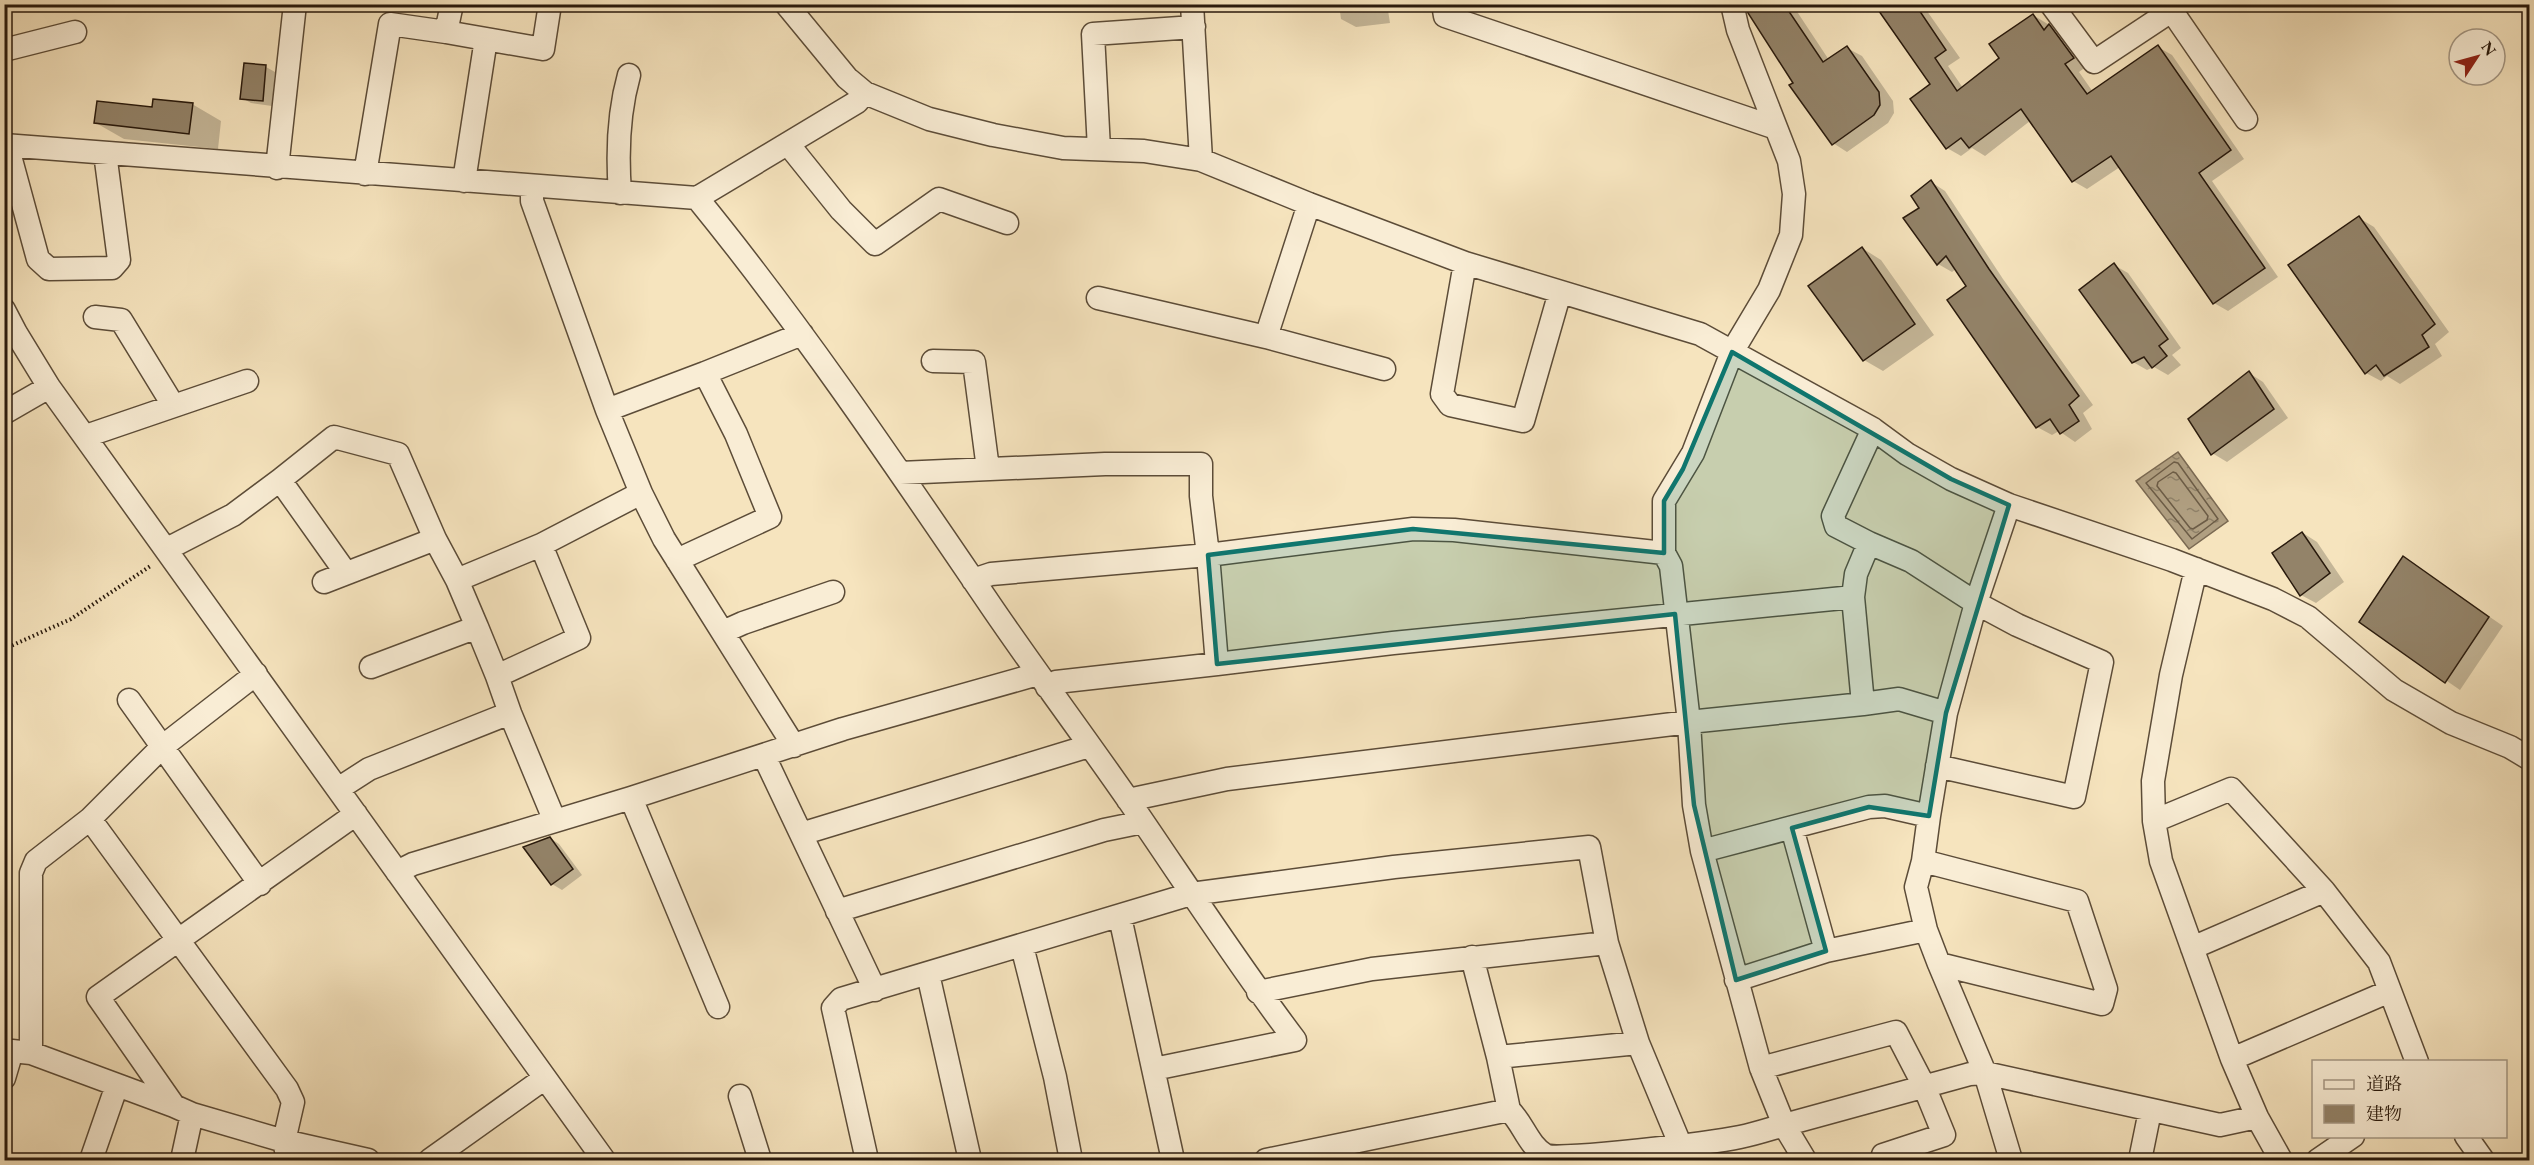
<svg xmlns="http://www.w3.org/2000/svg" width="2534" height="1165" font-family="'EB Garamond','Noto Serif JP',serif">
<style>
.water{fill:url(#water-ripples);stroke:#7a6952;stroke-width:1.5}
.shadow{fill:#0003}
.lines{fill:none;stroke-linecap:round;stroke-linejoin:round}
.shore{stroke:#6c5c46;stroke-width:1.5}
.building{fill:#938369;stroke:#28190c;stroke-width:1.5}
.minor-casing{stroke:#5c4c38;stroke-width:25}
.path{stroke:#28190c;stroke-width:4;stroke-dasharray:1.5 3;stroke-linecap:butt}
.minor{stroke:#f9edd5;stroke-width:22}
.marked{fill:#0f766e;fill-opacity:0.2;stroke:#0f766e;stroke-width:4.5;stroke-linejoin:round}
</style>
<defs>
<pattern id="water-ripples" width="26" height="14" patternUnits="userSpaceOnUse" patternTransform="scale(1.5)"><rect width="26" height="14" fill="#b09f81"/><path d="M2 4q2-2 4 0t4 0M15 11q2-2 4 0t4 0" fill="none" stroke="#8f8168"/></pattern>
</defs>
<rect width="100%" height="100%" fill="#f6e4be"/>
<filter id="stains"><feTurbulence type="fractalNoise" baseFrequency=".00333" numOctaves="4"/><feColorMatrix values="0 0 0 0 .2 0 0 0 0 .09 0 0 0 0 .02 0 0 0 .5 -.17"/></filter>
<radialGradient id="worn" r=".72"><stop offset=".6" stop-color="#630" stop-opacity="0"/><stop offset="1" stop-color="#630" stop-opacity=".3"/></radialGradient>
<!-- water -->
<path class="water" d="M2178,452L2228,521L2189,549L2136,481Z"/>
<!-- shadow -->
<path class="shadow" d="M292,4L290,14L269,10L259,5Z
M1339,4H1387L1390,23L1356,27L1341,19Z
M1756,4H1792L1829,60L1847,48L1862,56L1893,101L1894,113L1888,123L1847,152L1833,143L1795,83Z
M1869,4H1922L1960,58L1948,66L1963,88L2001,59L2033,15L2064,34L2087,66L2079,72L2093,92L2158,47L2172,55L2244,159L2212,181L2278,277L2228,311L2214,303L2120,167L2087,189L2073,181L2030,121L1985,156L1972,148L1961,156L1947,148L1932,84L1877,6L1873,7Z
M245,65L266,67L275,72L272,106L251,103L242,98Z
M192,104L221,121L218,149L124,139L96,123L153,109Z
M1931,182L1945,191L2003,279L2093,405L2083,413L2092,429L2075,442L2059,431L2052,435L2037,427L1968,286L1956,269L1952,272L1938,264L1905,219L1921,208Z
M2359,218L2374,227L2449,332L2435,344L2442,356L2400,384L2387,376L2381,381L2366,373Z
M1862,248L1881,260L1934,335L1883,371L1864,360Z
M2114,265L2128,273L2181,348L2172,355L2181,365L2168,375L2154,367L2147,370L2133,362Z
M2249,373L2263,382L2288,418L2227,462L2212,453Z
M2303,533L2317,542L2344,582L2316,603L2301,595Z
M2404,558L2503,626L2460,690L2361,622Z
M550,838L559,844L582,875L562,890L552,884L526,848Z"/>
<g class="lines">
<!-- shore -->
<path class="shore" d="M2174,462L2178,463L2218,519L2192,539L2146,483Z
M2173,472L2176,473L2208,516L2207,520L2193,529L2190,528L2157,486L2158,482Z"/>
</g>
<!-- building -->
<path class="building" d="M1754,4H1784L1823,62L1847,46L1879,92L1880,105L1874,115L1832,145L1789,85L1793,83L1748,13L1747,10Z
M1874,4H1915L1946,50L1935,58L1957,91L1999,58L1989,44L2033,14L2044,30L2049,24L2074,58L2065,64L2087,94L2158,45L2231,150L2199,173L2265,268L2213,304L2111,156L2072,182L2021,109L1969,148L1961,138L1946,149L1910,99L1930,84Z
M244,63L266,65L263,101L240,99Z
M153,99L193,103L189,134L94,123L97,101L152,107Z
M1931,180L1989,269L2079,396L2069,405L2079,421L2060,434L2050,419L2036,428L1947,300L1966,286L1946,256L1937,265L1903,218L1919,208L1911,196Z
M2359,216L2435,324L2422,335L2429,347L2384,376L2376,365L2365,374L2288,265Z
M1862,247L1915,324L1863,361L1808,286Z
M2114,263L2168,339L2159,346L2167,356L2152,368L2144,357L2132,363L2079,290Z
M2249,371L2274,409L2211,455L2188,419Z
M2302,532L2330,573L2300,596L2272,553Z
M2403,556L2489,617L2445,683L2359,622Z
M550,837L573,869L551,885L523,847Z"/>
<g class="lines">
<defs>
<path id="minor" d="M452,4L446,32L543,49L550,4
M786,4L847,78L865,93L929,119L993,135L1063,148L1144,151L1201,160L1309,204L1465,263L1700,334L1873,429L1907,454L1951,479L2009,505L2172,560L2273,599L2308,617L2394,690L2451,723L2510,747L2530,759
M1192,4L1201,160
M1443,4L1445,16L1776,128
M2051,4L2094,62L2171,11
M2167,4L2246,119
M4,50L75,32
M788,144L841,210L875,244L939,199L1007,223
M4,145L697,198C803,328 897,468 991,606C1036,672 1084,736 1129,801C1184,881 1236,962 1295,1040L1154,1069
M7,145L38,259L49,269L112,268L119,260L105,153
M1099,149L1093,34L1194,27
M277,168L295,4
M365,174L390,24L446,32
M464,181L486,39
M532,187V201L607,410
M620,193C617,153 618,114 629,75
M697,198L857,102L865,93
M1465,263L1442,394L1450,405L1523,421L1560,292
M1098,298L1266,337L1309,204
M4,310L16,333L49,387L604,1160
M95,317L121,320L173,405
M1266,337L1384,369
M933,361L974,362L988,469
M4,413L49,387
M86,436L247,381
M900,473L1105,464H1201V496L1208,555L1413,529L1454,530L1664,553L1671,566L1689,722L1694,805L1702,851L1761,1068L1784,1125C1770,1129 1755,1134 1740,1137C1716,1142 1559,1162 1545,1155C1528,1145 1523,1123 1509,1110L1266,1160
M641,493L607,410L705,373
M1869,543L1911,561L1976,603L2009,505
M167,549L233,515L280,480
M1664,553V501L1693,453L1732,352L1769,290L1791,235L1794,194L1789,161L1738,30L1732,4
M677,560L770,517L736,434L705,373L802,334
M2196,569L2171,675L2153,781L2154,821L2161,861L2232,1059L2257,1117L2281,1160
M346,573L280,480L334,437L398,454L435,539
M973,580L991,574L1208,555L1217,664L1393,643L1853,597
M324,582L435,539L457,580
M477,627L457,580L541,545
M723,632L743,623L833,592
M371,667L477,627L497,676
M1047,687L1056,682L1217,664
M129,700L260,884
M1863,704L1899,699L1946,713L1976,603L2017,625L2102,662L2074,797L1937,766
M510,713L497,676L579,638L541,545L641,493L664,539L794,746
M764,756L875,990
M338,789L369,769L510,713L554,819
M631,798L718,1007
M1128,800L1227,779L1689,722L1863,704L1853,597L1856,574L1869,543L1836,526L1833,516L1873,429
M356,814L98,997L174,1106L192,1114L284,1141L368,1160
M90,819L287,1089L293,1102L284,1141L288,1160
M2154,821L2231,789L2324,891L2379,962L2417,1062
M801,834L1089,746
M1702,851L1869,807L1885,806L1929,816L1946,713
M1923,861L2077,901L2106,989L2102,1004L1939,964L1926,930
M397,872L413,864L631,798L843,729L1038,674
M837,911L1104,830L1143,822
M1120,917L1173,1160
M1022,946L1055,1077L1071,1160
M2192,948L2324,891
M1826,951L1926,930L1916,887L1923,861L1929,816
M1472,957L1498,1057
M1939,964L1985,1073L2011,1160
M928,974L970,1160
M1736,980L1826,951L1792,828
M1258,992L1372,969L1607,943L1638,1043L1680,1144
M31,1053V873L36,861L90,819L162,747L256,674
M2232,1059L2390,991
M1761,1068L1896,1032L1924,1086L1944,1135L1883,1155
M4,1078L12,1051L31,1053L174,1106
M740,1096L760,1160
M1509,1110L1498,1057L1638,1043
M2466,1136L2483,1160
M91,1160L117,1085
M182,1160L192,1114
M430,1160L545,1078
M867,1160L833,1008L841,999L1191,894L1394,867L1589,847L1607,943
M1805,1160L1784,1125L1970,1074L1985,1073L2220,1125L2257,1117
M2140,1160L2150,1111
M2318,1160L2353,1136"/>
</defs>
<!-- minor casing -->
<use href="#minor" class="minor-casing"/>
<!-- path -->
<path class="path" d="M4,649L71,619L152,565"/>
<!-- minor -->
<use href="#minor" class="minor"/>
</g>
<!-- marked area -->
<path class="marked" d="M1732,352L1951,479L2009,505L1946,713L1929,816L1869,807L1792,828L1826,951L1736,980L1694,805L1675,614L1217,664L1208,555L1413,529L1664,553V501L1683,469Z"/>
<!-- margin -->
<rect width="2534" height="1165" fill="none" stroke="#f6e4be" stroke-width="24"/>
<rect x="6" y="6" width="2522" height="1153" fill="none" stroke="#28190c" stroke-width="3"/>
<rect x="12" y="12" width="2510" height="1141" fill="none" stroke="#28190c" stroke-width="1.5"/>
<!-- legend -->
<rect x="2312" y="1060" width="195" height="78" fill="#f9edd5" stroke="#a59885" stroke-width="1.5"/>
<rect x="2324" y="1080" width="30" height="9" fill="#f9edd5" stroke="#a59885" stroke-width="1.5"/>
<text x="2366" y="1090" font-size="18" fill="#28190c">道路</text>
<rect x="2324" y="1105" width="30" height="18" fill="#938369" stroke="#a59885" stroke-width="1.5"/>
<text x="2366" y="1120" font-size="18" fill="#28190c">建物</text>
<!-- north arrow -->
<g transform="translate(2477 57) rotate(54)"><circle r="28" fill="#f9edd5" stroke="#a59885" stroke-width="1.5"/>
<path d="M0-4.5L10 22L0 15L-10 22Z" fill="#8f2418"/>
<text y="-9" font-size="16" font-weight="bold" text-anchor="middle" fill="#28190c">N</text>
</g>
<rect width="100%" height="100%" filter="url(#stains)"/>
<rect width="100%" height="100%" fill="url(#worn)"/>
</svg>
